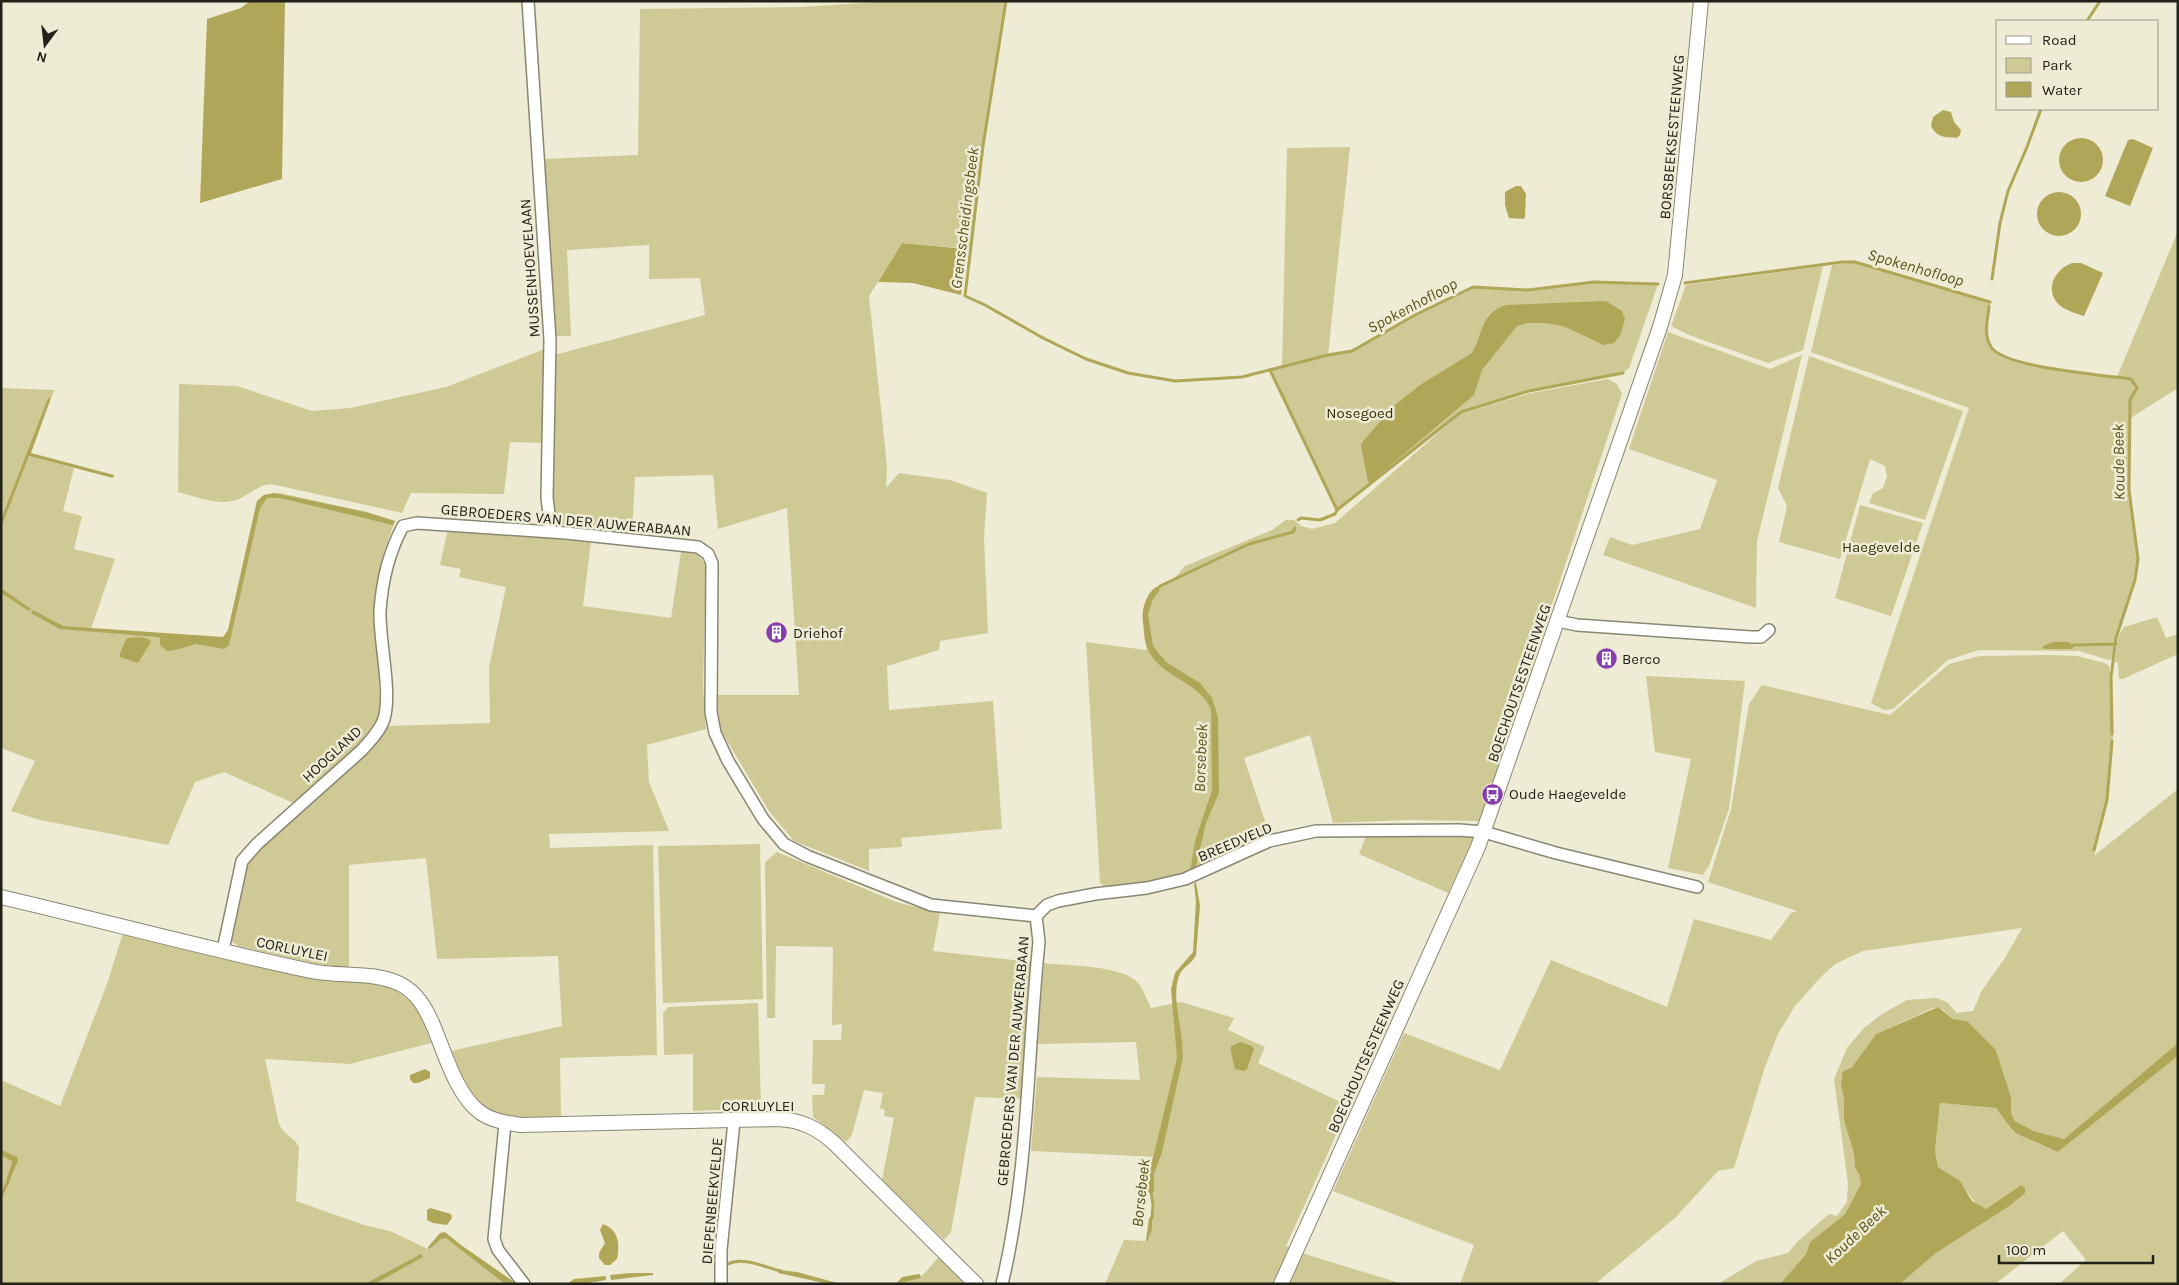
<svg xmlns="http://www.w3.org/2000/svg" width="2179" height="1285" font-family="Karla,sans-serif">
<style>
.green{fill:#cfc996}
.water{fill:#b0a658}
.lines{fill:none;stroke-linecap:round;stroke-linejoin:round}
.stream{stroke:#b0a658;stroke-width:3}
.minor-casing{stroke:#898772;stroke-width:14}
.tertiary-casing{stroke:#898772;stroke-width:16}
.minor{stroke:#fff;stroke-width:11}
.tertiary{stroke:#fff;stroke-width:14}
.labels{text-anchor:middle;stroke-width:5;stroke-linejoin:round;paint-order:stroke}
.street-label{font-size:15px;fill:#23221a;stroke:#eeecd5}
.park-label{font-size:15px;fill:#332e0b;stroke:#eeecd5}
.poi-label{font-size:15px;fill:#23221a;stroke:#eeecd5;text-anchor:start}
.water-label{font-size:16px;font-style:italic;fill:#5b5319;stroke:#eeecd5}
</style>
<rect width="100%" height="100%" fill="#eeecd5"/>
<!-- green -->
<path class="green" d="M895,1H1006L983,146L971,249L902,243L869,296L887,466L886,488L899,473L950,480L987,493L984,538L988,633L940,641L939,650L887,666L889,710L993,701L1002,829L901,838L902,847L869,849V871L794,841L769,811L720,729L717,695H799L787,508L718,529L713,475L635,477L632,533L568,526L558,523L553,513L551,497L554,355L705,315L700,278L649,279V245L567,250L571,336H555L543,159L638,155L640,9L801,7Z
M1350,147L1328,355L1352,351L1415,315L1473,287L1528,290L1594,282L1658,284L1629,368L1623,373L1529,391L1461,412L1337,510L1270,370L1282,367L1287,148Z
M2178,231V388L2129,419L2131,444L2129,490L2138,559L2135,580L2116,638L2114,658L2109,660L2079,651L1979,650L1948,660L1893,709L1884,710L1871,703L1969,408L1811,352L1832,265L1855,262L1990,302C1988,315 1982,335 1991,347C2006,368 2091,373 2117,377Z
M1823,266L1803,350L1768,363L1689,335L1671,326L1686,285Z
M1668,332L1770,369L1802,355L1757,541L1756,608L1603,555L1610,537L1632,545L1700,529L1717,480L1629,449Z
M545,349V443L510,442L504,494L411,493L402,513L271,484C256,485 247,498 232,501C216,505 194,496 178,492L179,384L237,386L312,411L350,408L446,387Z
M1809,356L1963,411L1925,520L1869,503L1873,493L1883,488L1887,476L1885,466L1870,459L1840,559L1779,542L1787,506L1778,488Z
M1608,379L1617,384L1622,394L1480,821L1407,820L1333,823L1310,735L1244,758L1270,836L1185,875L1149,882L1104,887L1100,883L1086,642L1146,650L1149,648L1145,613L1155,590L1173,580L1185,566L1272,530L1286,520H1294L1301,526L1312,529L1335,523L1460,414L1531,393Z
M1,388L55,390L51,398H48L1,519Z
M29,456L74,468L63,511L82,516L74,549L115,559L91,629L226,640L257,501L264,495L280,493L366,512L395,521L385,549L378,585L376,614L380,707L376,723L367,739L293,803L224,772L195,782L168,845L40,820L11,811L35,761L1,748V528Z
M1860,505L1923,523L1891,616L1835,598Z
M448,529L591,542L583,606L671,618L681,552L696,554L706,564L703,685L706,729L647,745L649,782L669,831L549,834L550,848L653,845L657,1055L560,1058L561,1117C532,1119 489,1124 471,1094C463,1080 458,1065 451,1051L562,1026L558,956L437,959L426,858L349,865V968L317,964L238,946L230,940L243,867L260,846L385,726L490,723L489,667L506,587L459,577L461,569L440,565Z
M2157,617L2166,638L2178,634V654L2123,679H2119L2118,663L2115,662L2118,637L2124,627Z
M2050,655L2077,656L2105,663L2109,666C2116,703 2114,762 2107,798C2103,818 2093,835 2095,855L2178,789V1043L2064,1139L2034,1131L2015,1121L2011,1113V1097L1996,1050L1967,1021L1953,1019L1942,1009L1933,1008L1876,1034L1852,1067L1842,1072L1841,1086L1844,1099V1120L1854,1154L1855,1168L1859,1174L1861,1184L1845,1214L1810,1242L1806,1254L1780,1284H1718L1756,1261L1788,1253L1798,1241L1829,1214L1837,1216L1847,1202L1848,1184L1834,1079L1847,1048L1864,1028L1882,1014L1907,1000L1936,998L1947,1002L1957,1013L1973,1011L1982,990L2005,958L2022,928L1863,951L1835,964L1819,979L1795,1006L1778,1034L1765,1067L1734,1168L1718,1171L1676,1217L1595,1284H1460L1474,1245L1333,1191L1404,1033L1500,1070L1551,960L1667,1007L1694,919L1771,940L1791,913L1797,911L1708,882L1731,809L1749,704L1762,685L1890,715L1949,664L1980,656Z
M1646,676L1745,681L1729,809L1709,866L1703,875L1668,868L1691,759L1655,752Z
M1466,833L1473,839L1448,893L1359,854L1367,834Z
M760,844L763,999L663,1003L658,846Z
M777,852L896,902L940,913L933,951L1031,962L1025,1099L975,1097L951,1232L944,1240L882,1180L894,1118L884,1116L885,1110L880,1108L883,1093L864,1090L852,1135L846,1142L813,1117L812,1095H824L825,1084H812L813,1040H841L842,1024L832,1025L833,947L776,946L775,1018H767L765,862Z
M123,933C185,948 247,966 309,978C337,984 373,977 399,993C418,1004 424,1024 431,1043L350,1064L265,1059L279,1124C284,1135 294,1137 299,1147L296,1201L364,1225L390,1231L430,1250L444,1233L510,1284H1V1080L60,1106L107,984Z
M1044,963C1067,966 1123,965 1138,983C1144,990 1147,1000 1151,1008L1181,1002L1234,1018L1228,1030L1265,1047L1258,1063L1349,1106L1286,1246L1308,1255L1403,1284H1105L1124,1240L1147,1241L1152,1218L1153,1205L1150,1191L1157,1157L1031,1151L1037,1077L1140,1080L1136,1042L1037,1044Z
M758,1003L761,1108L693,1111V1054L664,1055L663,1013L668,1007Z
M2178,1056V1284H2059L2086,1260L2063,1231L1995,1284H1900L1936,1253L2008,1207L2021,1185L1986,1209C1973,1203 1974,1200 1966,1190C1959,1180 1948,1173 1938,1167L1935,1151L1940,1103L1996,1108L2010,1127L2017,1134L2058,1152Z
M939,1257L966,1284H898L903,1277H921Z"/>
<!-- water -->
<path class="water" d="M250,1H285L282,179L200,203L207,19L241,8Z
M1943,110L1951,112L1954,122L1961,130L1960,135L1957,138C1945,137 1937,138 1931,126L1933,117Z
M2059 160a22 22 0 1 1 44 0a22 22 0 1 1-44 0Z
M2133,139L2153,148L2130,206L2105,196L2128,140Z
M1516,186H1521L1526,194L1525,216L1524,219L1509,218L1505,205V192Z
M2037 214a22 22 0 1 1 44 0a22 22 0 1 1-44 0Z
M902,243L966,249L961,295L913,283L878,282Z
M2072,263H2081L2103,273L2084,316C2077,314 2068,311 2062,307C2043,293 2053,270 2072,263Z
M1606,301L1622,311L1625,319L1620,336L1614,343L1604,345L1563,326L1545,323H1527L1517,326L1482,370L1474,395L1372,481L1368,482L1361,445L1363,441L1395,405L1420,385L1472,353C1484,332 1480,314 1506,305Z
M48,398H51L31,453L114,475L113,478L29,456L1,528V519Z
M274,493L366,512L395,521L393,525L280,498H267L260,508L229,645L224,649L196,644L175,650L167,651L160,645V638L157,637L60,629L31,613L33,610L63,626L223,637L228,630L257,501L264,495Z
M1156,587L1160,590L1153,599L1148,614L1153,646L1166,662L1200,683L1212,698L1218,717L1219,793L1206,823L1195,871L1190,872L1195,841L1212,790L1211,709C1198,681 1163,678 1149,652C1144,644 1144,631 1143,622C1141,610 1146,594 1156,587Z
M1,588L31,609L29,611L1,593Z
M127,638C135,638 147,635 151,642L138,663L120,657V653Z
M2053,642H2069L2074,647L2072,649H2043V646Z
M1196,882L1200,906L1196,955C1192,964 1182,967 1179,976C1170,1001 1186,1035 1182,1062L1162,1152L1154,1174V1191L1151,1194L1147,1191L1148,1172L1154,1154L1177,1058L1171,989L1175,973L1193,952L1196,901L1194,884Z
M1938,1007L1953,1019L1967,1021L1996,1050L2011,1097V1113L2015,1121L2034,1131L2064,1139L2178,1043V1056L2058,1152L2017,1134L2010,1127L1996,1108L1940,1103L1935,1151L1938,1167L1960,1181L1972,1201L1986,1209L2021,1185L2025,1188V1193L2008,1207L1936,1253L1900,1284H1780L1806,1254L1810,1242L1845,1214L1861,1184L1859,1174L1855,1168L1854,1154L1844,1120V1099L1841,1086L1842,1072L1852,1067L1876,1034Z
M1240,1042L1252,1046L1254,1049L1247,1069L1244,1071L1235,1069L1231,1052V1046Z
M425,1069L430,1072V1078L418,1083H413L410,1079V1075Z
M1,1150L17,1157L18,1161L9,1181L6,1180L12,1163V1161L1,1155Z
M430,1208L451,1214L452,1218L447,1225L433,1223L427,1220V1210Z
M1152,1215V1229L1147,1242L1146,1240L1149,1218Z
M603,1224C619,1230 620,1244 617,1259L610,1265H605L599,1258V1253L605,1243L600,1230Z
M445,1232L461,1245L517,1284H505L446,1238L441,1239L429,1250L428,1247L440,1233Z
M421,1254L423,1257L374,1284H365Z
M779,1270L797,1272L841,1284H829L778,1273Z
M631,1273H653V1275L611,1280L610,1275Z
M919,1274L921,1276L920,1278L896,1284L902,1277Z
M606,1276V1280L583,1284H567L574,1279Z"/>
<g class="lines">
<!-- stream -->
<path class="stream" d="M1006,1L983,146L965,296L985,305L1043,338L1086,359L1128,373L1175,381L1242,377L1328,355L1352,351L1415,315L1473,287L1528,290L1594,282L1658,284
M2087,21L2100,1
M1992,279L2000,223L2008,191L2027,147L2041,109
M1685,283L1842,262H1855L1990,302
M1989,306C1988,318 1983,335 1991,347C2005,368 2104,375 2131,379L2137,388L2130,400L2129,490L2138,559L2135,580L2116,638L2111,677L2112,734
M1270,370L1337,510L1335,514L1320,520L1301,518L1298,520
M1337,510L1461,412L1529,391L1623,373
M1155,591L1160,586L1249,544L1293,532L1295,528
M2073,645L2116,644
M2094,850L2107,800L2112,741
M1151,1192L1153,1205L1152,1218
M1,1196L9,1179
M728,1264C743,1256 766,1268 781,1271"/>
<defs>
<path id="minor" d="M528,1L550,340L547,497L551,532
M1558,621L1577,625L1751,637H1761L1769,630
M1036,916L1047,905L1058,901L1095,894L1147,888L1185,879L1269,841L1316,831L1459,830L1484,832L1556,853L1697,887
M223,950L242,861L257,844L362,750C370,741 380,731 384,719C392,691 379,641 380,611C382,581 389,552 403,526L417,523L566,533L698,547L708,554L712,563L711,712L715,733L728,761L763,819L784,844L807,856L931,905L1036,916
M505,1123L494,1239L498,1250L524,1284
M721,1284V1250L734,1121
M1002,1284C1029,1172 1027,1056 1039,942L1036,916"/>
<path id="tertiary" d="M1,897C104,921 207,949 311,971C340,977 374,971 400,984C417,992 426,1009 433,1025C444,1051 457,1097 481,1113C493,1121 507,1123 521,1125L778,1119C801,1120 817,1128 834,1143L976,1284
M1281,1284L1478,847L1660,327L1675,275L1701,1"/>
</defs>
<!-- minor casing -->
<use href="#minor" class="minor-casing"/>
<!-- tertiary casing -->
<use href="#tertiary" class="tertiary-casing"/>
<!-- minor -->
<use href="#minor" class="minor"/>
<!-- tertiary -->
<use href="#tertiary" class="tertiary"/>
</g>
<!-- icons -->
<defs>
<symbol id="building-disc" viewBox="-11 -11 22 22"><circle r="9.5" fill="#883daf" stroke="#eeecd5"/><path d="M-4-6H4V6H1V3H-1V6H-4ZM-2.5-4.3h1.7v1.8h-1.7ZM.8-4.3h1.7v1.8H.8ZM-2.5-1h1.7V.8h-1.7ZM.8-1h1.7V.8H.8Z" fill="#fff"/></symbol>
<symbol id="bus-disc" viewBox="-11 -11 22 22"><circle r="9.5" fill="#883daf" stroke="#eeecd5"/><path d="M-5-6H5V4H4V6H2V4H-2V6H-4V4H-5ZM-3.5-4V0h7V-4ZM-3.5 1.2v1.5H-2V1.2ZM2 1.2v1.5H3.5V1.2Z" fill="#fff"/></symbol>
</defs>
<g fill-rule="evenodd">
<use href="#building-disc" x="764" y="620" width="25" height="25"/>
<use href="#building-disc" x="1594" y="646" width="25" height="25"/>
<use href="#bus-disc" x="1480" y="782" width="25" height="25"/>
</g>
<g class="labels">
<!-- street labels -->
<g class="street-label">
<text transform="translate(1672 137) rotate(-85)" y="5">BORSBEEKSESTEENWEG</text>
<text transform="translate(530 268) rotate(-94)" y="5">MUSSENHOEVELAAN</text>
<text transform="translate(566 520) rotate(5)" y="5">GEBROEDERS VAN DER AUWERABAAN</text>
<text transform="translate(1519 683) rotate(-71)" y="5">BOECHOUTSESTEENWEG</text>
<text transform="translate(332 754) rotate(-43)" y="5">HOOGLAND</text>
<text transform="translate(1235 842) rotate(-23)" y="5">BREEDVELD</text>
<text transform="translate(292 949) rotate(12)" y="5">CORLUYLEI</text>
<text transform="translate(1366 1056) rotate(-66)" y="5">BOECHOUTSESTEENWEG</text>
<text transform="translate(1013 1061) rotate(-85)" y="5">GEBROEDERS VAN DER AUWERABAAN</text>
<text x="758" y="1111">CORLUYLEI</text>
<text transform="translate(712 1201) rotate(-85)" y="5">DIEPENBEEKVELDE</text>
</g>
<!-- park labels -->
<g class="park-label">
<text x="1360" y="418">Nosegoed</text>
<text x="1881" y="552">Haegevelde</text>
</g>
<!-- poi labels -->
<g class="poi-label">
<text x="793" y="638">Driehof</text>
<text x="1622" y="664">Berco</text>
<text x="1509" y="799">Oude Haegevelde</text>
</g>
<!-- water labels -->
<g class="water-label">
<text transform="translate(964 218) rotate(-83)" y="6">Grensscheidingsbeek</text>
<text transform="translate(1916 267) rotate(16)" y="6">Spokenhofloop</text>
<text transform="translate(1412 305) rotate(-28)" y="6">Spokenhofloop</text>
<text transform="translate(2118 462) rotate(-91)" y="6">Koude Beek</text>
<text transform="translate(1200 758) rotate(-88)" y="6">Borsebeek</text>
<text transform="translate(1140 1193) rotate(-84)" y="6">Borsebeek</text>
<text transform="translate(1855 1234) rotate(-43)" y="6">Koude Beek</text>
</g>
</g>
<!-- border -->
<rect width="2179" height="1285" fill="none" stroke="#23221a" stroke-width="5"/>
<!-- legend -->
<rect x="1996" y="20" width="162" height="90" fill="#eeecd5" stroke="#9d9b8a"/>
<rect x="2006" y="36" width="25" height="8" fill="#ffffff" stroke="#9d9b8a"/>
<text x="2042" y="45" font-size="15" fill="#23221a">Road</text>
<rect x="2006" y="58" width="25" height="15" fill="#cfc996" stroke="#9d9b8a"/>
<text x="2042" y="70" font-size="15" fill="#23221a">Park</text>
<rect x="2006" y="82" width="25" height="15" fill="#b0a658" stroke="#9d9b8a"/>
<text x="2042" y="95" font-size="15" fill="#23221a">Water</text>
<!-- north arrow -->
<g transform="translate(45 45) rotate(195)" stroke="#eeecd5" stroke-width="4" paint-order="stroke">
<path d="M0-4L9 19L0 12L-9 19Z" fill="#23221a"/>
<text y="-8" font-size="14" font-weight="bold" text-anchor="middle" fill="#23221a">N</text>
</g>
<!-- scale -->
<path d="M1999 1255v8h154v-8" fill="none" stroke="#23221a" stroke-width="2.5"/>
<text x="2006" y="1255" font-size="15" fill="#23221a" stroke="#eeecd5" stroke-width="4" paint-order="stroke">100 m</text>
</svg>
